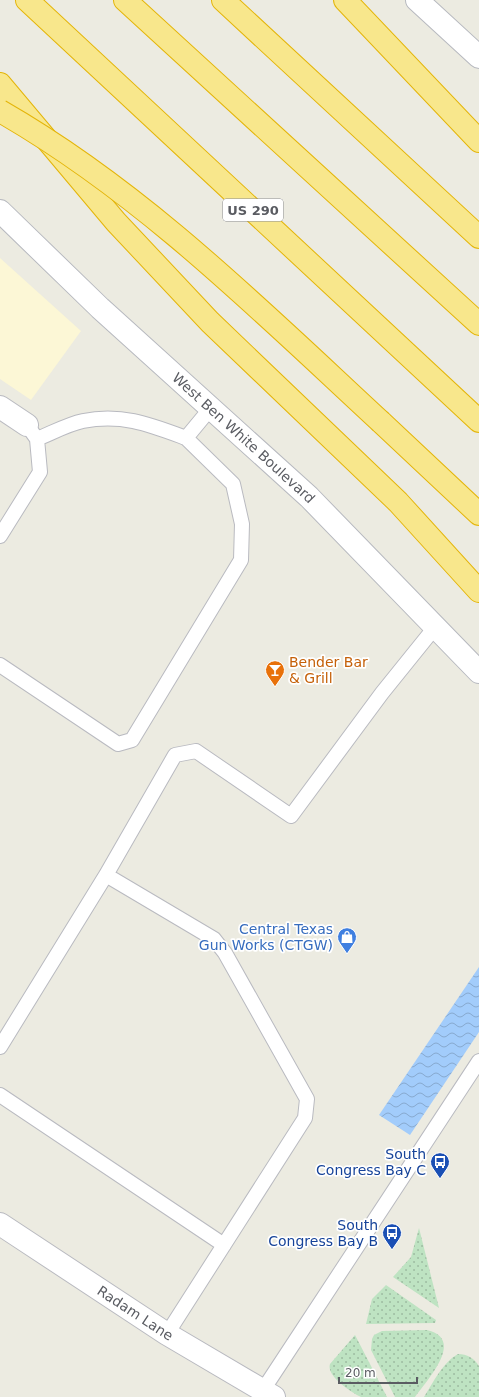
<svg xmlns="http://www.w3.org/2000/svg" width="479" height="1397" font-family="'DejaVu Sans',sans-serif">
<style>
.commercial{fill:#fcf7d6}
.grass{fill:url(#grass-dots)}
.water{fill:url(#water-waves)}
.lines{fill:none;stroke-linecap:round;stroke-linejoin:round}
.service-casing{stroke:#b9bac0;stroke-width:16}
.minor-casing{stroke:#b9bac0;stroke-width:24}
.secondary-casing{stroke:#b7b9bf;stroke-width:24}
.motorway-casing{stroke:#e4b509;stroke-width:24}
.service{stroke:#fff;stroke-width:14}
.minor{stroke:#fff;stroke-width:22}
.secondary{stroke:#fff;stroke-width:22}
.motorway{stroke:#f8e78c;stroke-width:22}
.motorway-bridge-casing{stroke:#e4b509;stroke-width:24;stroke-linecap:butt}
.motorway-bridge{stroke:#f8e78c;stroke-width:22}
.labels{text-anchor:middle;stroke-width:3.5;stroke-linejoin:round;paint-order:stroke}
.shield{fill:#fff;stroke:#8c8d91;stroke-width:1}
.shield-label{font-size:13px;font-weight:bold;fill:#5a5c62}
.street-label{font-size:14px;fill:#5a5c62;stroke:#fff}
.food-label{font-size:14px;fill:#c56008;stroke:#fff;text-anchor:start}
.shop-label{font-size:14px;fill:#366cbe;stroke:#fff;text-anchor:end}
.transit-label{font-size:14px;fill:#164399;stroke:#fff;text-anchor:end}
</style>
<defs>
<pattern id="grass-dots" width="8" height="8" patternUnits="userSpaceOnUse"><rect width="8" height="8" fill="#bee3c2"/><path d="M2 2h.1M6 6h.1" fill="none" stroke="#9dbba1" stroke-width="1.8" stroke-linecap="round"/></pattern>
<pattern id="water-waves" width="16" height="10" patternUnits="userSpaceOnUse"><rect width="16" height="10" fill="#a2ccfb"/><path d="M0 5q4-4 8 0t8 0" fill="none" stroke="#87a9cf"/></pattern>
</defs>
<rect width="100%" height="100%" fill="#ecebe1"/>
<!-- commercial -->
<path class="commercial" d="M0,258L81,331L31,400L0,379Z"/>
<!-- grass -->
<path class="grass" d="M419,1228L439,1308L393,1277L411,1257Z
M386,1285L436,1320L435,1323L366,1324L372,1299Z
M427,1330C466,1339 427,1380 415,1397H395L371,1350L372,1339L374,1335L382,1331Z
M355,1335L387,1397C380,1397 368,1397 361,1397C351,1392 326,1376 330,1364Z
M458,1354C467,1354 474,1358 479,1366V1397H424C433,1383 443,1362 458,1354Z"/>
<!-- water -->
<path class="water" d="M479,967V1032L410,1135L379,1115Z"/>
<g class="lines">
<defs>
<path id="service" d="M37,439C52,433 68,424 83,421C122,413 151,425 186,438
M0,536L40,472L37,439L32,432
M0,665L118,744L132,740L241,560L242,524L233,484L186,438L210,409
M106,875L214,939L225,953L307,1099L305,1118L167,1334
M0,1047L106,875L175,755L196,751L291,816L382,693L436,626
M0,1095L224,1245
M263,1390L479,1061"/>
<g id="minor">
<path d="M0,407L27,425"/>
<path id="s1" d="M0,1224L167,1334L274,1397"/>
</g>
<g id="secondary">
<path d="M417,0L479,57"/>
<path id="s2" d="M0,211L100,308L309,497L479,672"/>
</g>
<path id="motorway" d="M27,0L479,421
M125,0L479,324
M223,0L479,237
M345,0L479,141
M0,84L116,222L210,322L398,502L479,591
M381,422L479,514"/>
</defs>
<!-- service casing -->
<use href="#service" class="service-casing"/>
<!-- minor casing -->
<use href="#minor" class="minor-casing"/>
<!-- secondary casing -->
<use href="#secondary" class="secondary-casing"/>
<!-- motorway casing -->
<use href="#motorway" class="motorway-casing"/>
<!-- service -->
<use href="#service" class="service"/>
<!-- minor -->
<use href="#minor" class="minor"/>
<!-- secondary -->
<use href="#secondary" class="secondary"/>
<!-- motorway -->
<use href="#motorway" class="motorway"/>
<defs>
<path id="motorway-bridge" d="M0,111C143,193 261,311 381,422"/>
</defs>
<!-- motorway-bridge casing -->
<use href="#motorway-bridge" class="motorway-bridge-casing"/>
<!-- motorway-bridge -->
<use href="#motorway-bridge" class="motorway-bridge"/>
</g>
<!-- icons -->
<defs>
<symbol id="bar-pin" viewBox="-11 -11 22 30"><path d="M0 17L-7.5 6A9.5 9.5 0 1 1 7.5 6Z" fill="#e8710a" stroke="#fff"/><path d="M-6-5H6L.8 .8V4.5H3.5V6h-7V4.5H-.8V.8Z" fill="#fff"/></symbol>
<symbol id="shop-pin" viewBox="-11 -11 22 30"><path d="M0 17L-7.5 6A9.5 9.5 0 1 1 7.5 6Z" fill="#3f7fe0" stroke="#fff"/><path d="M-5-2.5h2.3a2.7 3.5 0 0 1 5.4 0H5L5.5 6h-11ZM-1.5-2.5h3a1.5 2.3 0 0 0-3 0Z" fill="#fff"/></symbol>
<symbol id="bus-pin" viewBox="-11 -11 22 30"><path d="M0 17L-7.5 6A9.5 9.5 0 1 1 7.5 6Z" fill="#1a4fb4" stroke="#fff"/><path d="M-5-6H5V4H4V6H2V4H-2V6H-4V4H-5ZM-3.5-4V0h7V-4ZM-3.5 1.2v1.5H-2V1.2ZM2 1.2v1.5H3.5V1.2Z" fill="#fff"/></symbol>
</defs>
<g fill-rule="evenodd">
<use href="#bar-pin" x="264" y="659" width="22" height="30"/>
<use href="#shop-pin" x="336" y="926" width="22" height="30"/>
<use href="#bus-pin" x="429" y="1151" width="22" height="30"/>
<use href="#bus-pin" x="381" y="1222" width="22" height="30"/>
</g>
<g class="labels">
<!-- shield labels -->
<rect class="shield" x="223" y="199" width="60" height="22" rx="3"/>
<g class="shield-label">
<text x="253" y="215">US 290</text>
</g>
<!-- street labels -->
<g class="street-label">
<text dy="5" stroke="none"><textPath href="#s2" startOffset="333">West Ben White Boulevard</textPath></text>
<text dy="5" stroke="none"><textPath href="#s1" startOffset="162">Radam Lane</textPath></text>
</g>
<!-- food labels -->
<g class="food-label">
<text x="289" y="667">Bender Bar<tspan x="289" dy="16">&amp; Grill</tspan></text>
</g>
<!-- shop labels -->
<g class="shop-label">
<text x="333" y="934">Central Texas<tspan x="333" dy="16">Gun Works (CTGW)</tspan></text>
</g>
<!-- transit labels -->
<g class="transit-label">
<text x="426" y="1159">South<tspan x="426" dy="16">Congress Bay C</tspan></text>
<text x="378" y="1230">South<tspan x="378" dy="16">Congress Bay B</tspan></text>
</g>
</g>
<!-- scale -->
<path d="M339 1377v6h78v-6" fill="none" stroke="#5a5c62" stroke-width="2"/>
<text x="345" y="1377" font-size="12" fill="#5a5c62" stroke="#ffffff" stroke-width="3" paint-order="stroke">20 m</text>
</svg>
